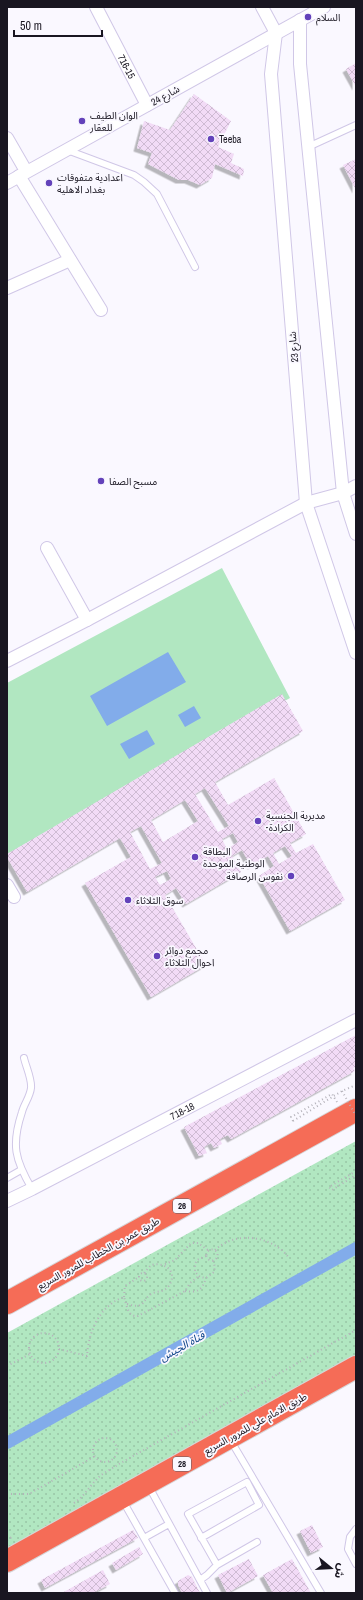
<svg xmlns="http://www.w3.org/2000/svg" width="363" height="1600" font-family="'Archivo Narrow','Noto Sans Arabic',sans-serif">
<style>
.grass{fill:url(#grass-dots)}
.garden{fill:#b1e7c1}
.water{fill:#82acea}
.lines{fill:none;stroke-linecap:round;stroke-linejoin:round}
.canal{stroke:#82acea;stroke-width:12}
.building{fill:url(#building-cross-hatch);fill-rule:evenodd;filter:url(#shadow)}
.service-casing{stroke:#d0c7e7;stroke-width:8}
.minor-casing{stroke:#d0c7e7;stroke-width:14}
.motorway-casing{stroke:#d6d5d7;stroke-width:24}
.path{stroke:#b4b2ba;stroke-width:2;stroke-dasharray:1 3;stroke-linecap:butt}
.service{stroke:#fff;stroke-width:6}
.minor{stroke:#fff;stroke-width:12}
.motorway{stroke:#f56c57;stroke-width:22}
.path-bridge{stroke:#b4b2ba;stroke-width:2;stroke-dasharray:1 3;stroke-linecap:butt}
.poi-dot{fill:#6342ba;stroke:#faf8ff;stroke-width:1.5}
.labels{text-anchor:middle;stroke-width:3.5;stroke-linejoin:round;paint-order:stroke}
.shield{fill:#faf8ff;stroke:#5c5a64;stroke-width:1}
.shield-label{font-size:9px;font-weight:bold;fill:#191621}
.poi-label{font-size:10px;fill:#191621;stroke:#faf8ff;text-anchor:start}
.street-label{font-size:10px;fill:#191621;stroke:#faf8ff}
.water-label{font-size:11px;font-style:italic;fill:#083f86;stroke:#faf8ff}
</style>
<defs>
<pattern id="grass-dots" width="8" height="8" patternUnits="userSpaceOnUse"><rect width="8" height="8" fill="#b1e7c1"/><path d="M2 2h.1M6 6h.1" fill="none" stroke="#98c5a6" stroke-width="1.8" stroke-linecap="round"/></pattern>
<pattern id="building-cross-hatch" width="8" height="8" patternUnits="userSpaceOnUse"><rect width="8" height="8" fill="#f2dbf6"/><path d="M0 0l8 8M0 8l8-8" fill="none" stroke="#cfbbd3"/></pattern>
<filter id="shadow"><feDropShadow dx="-3.5" dy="3.5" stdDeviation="0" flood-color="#0004"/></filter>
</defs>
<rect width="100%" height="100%" fill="#faf8ff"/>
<!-- grass -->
<path class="grass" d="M356,1141V1361L7,1555V1333Z"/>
<!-- garden -->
<path class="garden" d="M222,568L290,698L7,854V683Z"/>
<!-- water -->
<path class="water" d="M168,652L186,682L107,726L90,696Z
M194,706L201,718L185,727L178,715Z
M147,730L155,744L129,759L120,744Z"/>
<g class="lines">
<!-- canal -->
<path class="canal" d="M7,1443L356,1248"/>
</g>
<!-- building -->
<path class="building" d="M356,63V87L346,69Z
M194,94L231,121L218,147L234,154L231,163L244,169L243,176L215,164L212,178L200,185L188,180H179L148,164L152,153L137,148L144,121L170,130Z
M356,159V190L343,165Z
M282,694L303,731L215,782L228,805L274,778L306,834L290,843L296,853L313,844L345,900L290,931L259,876L274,866L268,856L251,866L242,850L232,856L241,872L186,904L176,888L165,895L206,965L151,997L85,883L131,857L120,838L27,892L7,857V854ZM205,788L229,826L218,832L195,794ZM185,800L198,821L163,842L151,820ZM141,826L162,863L150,869L130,832ZM233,833L238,842L227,849L222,839ZM285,846L292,856L279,864L273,853ZM167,871L171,879L160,885L155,877Z
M356,1035V1067L353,1068L355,1071L231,1139L228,1135L220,1139L222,1144L214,1148L211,1143L204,1147L207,1153L199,1156L184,1127Z
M312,1525L323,1547L311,1553L300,1531Z
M133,1530L138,1538L45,1588L41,1580Z
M139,1547L143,1554L116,1570L112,1563Z
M249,1559L258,1576L227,1593L218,1575Z
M292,1559L311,1593H273L263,1575Z
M103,1570L110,1584L93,1593H62Z
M188,1575L192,1577L200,1593H182L178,1585V1581Z"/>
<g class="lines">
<defs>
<path id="service" d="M308,147L356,125
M67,150L134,175L144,182L157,194L195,267
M24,1058C26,1067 32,1079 31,1088C30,1097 24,1104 22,1112C11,1145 15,1160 32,1189
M7,1178L21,1170
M231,1441L321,1593
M148,1485L207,1593
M123,1501L175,1593
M356,1529L350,1537L348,1549L356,1564
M144,1538L169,1524
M201,1538L259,1505L247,1482L188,1514L217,1565
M200,1580L207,1575L217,1565L257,1542"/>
<g id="minor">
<path id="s1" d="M96,7L147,105"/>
<path d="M262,7L276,33L271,74L306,503L356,653"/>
<path d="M300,20V64L343,493L356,534"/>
<path d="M7,138L26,171"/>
<path d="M19,176L101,310"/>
<path d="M7,183L324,7"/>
<path d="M7,288L70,260"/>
<path d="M47,548L87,620"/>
<path d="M7,661L87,620L306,503L343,493L356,486"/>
<path d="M7,885L14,897"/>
<path id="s2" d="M7,1201L32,1189L356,1020"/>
</g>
<path id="motorway" d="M7,1303L356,1110
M7,1561L356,1367"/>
</defs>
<!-- service casing -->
<use href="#service" class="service-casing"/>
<!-- minor casing -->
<use href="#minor" class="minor-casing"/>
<!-- motorway casing -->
<use href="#motorway" class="motorway-casing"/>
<!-- path -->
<path class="path" d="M293,1121L291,1117L332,1094L337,1102
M356,1171L329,1187L332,1190L356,1175
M206.5 1255a5.5 5.5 0 1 1 11 0a5.5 5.5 0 1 1-11 0Z
M215,1250C236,1230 273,1236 289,1258
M206,1256L197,1260L195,1264V1272L200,1277L206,1278L214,1272L215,1267L213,1260
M165,1264L175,1260L191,1243H198L208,1250
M139 1277a4 4 0 1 1 8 0a4 4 0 1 1-8 0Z
M185,1291C198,1293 202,1290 206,1278
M124,1297L125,1286L139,1277
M127,1304C147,1310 141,1299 153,1293C158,1291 163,1292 167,1288C179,1275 168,1261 151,1265L144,1273
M29 1348a15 15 0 1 1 30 0a15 15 0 1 1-30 0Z
M59,1349L87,1356C88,1338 95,1316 110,1305C114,1301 119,1299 124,1297C127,1305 127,1317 138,1316L185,1291L190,1283L199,1276
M7,1366L30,1354
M93 1450a12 12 0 1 1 24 0a12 12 0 1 1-24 0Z
M7,1494H29L95,1456
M74,1503C85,1496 90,1485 100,1476C105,1472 113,1468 119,1464L356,1330
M7,1540L12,1537"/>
<!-- service -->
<use href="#service" class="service"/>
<!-- minor -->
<use href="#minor" class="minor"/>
<!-- motorway -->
<use href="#motorway" class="motorway"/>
<!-- path-bridge -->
<path class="path-bridge" d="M342,1091L356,1116
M293,1121L342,1091L356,1085"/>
</g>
<!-- markers -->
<g class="poi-dot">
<circle cx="308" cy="17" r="4"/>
<circle cx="82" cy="121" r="4"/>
<circle cx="211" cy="139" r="4"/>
<circle cx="49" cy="183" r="4"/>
<circle cx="101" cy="481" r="4"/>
<circle cx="258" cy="821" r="4"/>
<circle cx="195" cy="857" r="4"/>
<circle cx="291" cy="876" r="4"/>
<circle cx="128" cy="900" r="4"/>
<circle cx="157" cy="956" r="4"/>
</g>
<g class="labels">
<!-- shield labels -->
<g class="shield">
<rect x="173" y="1199" width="18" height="14" rx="3"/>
<rect x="173" y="1457" width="18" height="14" rx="3"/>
</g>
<g class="shield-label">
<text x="182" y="1209">26</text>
<text x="182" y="1467">28</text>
</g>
<!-- poi labels -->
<g class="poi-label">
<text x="316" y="21">السلام</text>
<text x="90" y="119">الوان الطيف<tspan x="90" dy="12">للعقار</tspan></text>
<text x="219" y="143">Teeba</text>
<text x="57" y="181">اعدادية متفوقات<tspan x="57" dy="12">بغداد الاهلية</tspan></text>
<text x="109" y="485">مسبح الصفا</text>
<text x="266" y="819">مديرية الجنسية<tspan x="266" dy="12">-الكرادة</tspan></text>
<text x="203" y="855">البطاقة<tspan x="203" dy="12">الوطنية الموحدة</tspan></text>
<text x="283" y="880" text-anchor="end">نفوس الرصافة</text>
<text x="136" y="904">سوق الثلاثاء</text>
<text x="165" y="954">مجمع دوائر<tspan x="165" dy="12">احوال الثلاثاء</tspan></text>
</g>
<!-- street labels -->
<g class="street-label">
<text dy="4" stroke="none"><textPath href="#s1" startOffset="67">716-15</textPath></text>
<text transform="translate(165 95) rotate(-29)" y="4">شارع 24</text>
<text transform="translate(293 347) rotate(-95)" y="4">شارع 23</text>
<text dy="4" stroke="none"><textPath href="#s2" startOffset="197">718-18</textPath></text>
<text transform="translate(98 1253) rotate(-29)" y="4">طريق عمر بن الخطاب للمرور السريع</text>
<text transform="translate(255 1423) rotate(-29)" y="4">طريق الامام علي للمرور السريع</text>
</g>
<!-- water labels -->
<g class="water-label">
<text transform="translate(182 1346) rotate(-29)" y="4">قناة الجيش</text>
</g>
</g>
<!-- border -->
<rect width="363" height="1600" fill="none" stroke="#191621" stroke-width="16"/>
<!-- north arrow -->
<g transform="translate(331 1568) rotate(108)" stroke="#faf8ff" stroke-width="3" paint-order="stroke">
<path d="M0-3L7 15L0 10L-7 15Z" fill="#191621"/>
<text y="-6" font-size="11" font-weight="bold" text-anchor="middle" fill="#191621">ش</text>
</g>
<!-- scale -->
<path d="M14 30v6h88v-6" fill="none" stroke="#191621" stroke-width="2"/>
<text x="20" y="30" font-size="12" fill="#191621" stroke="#faf8ff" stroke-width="3" paint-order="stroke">50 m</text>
</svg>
